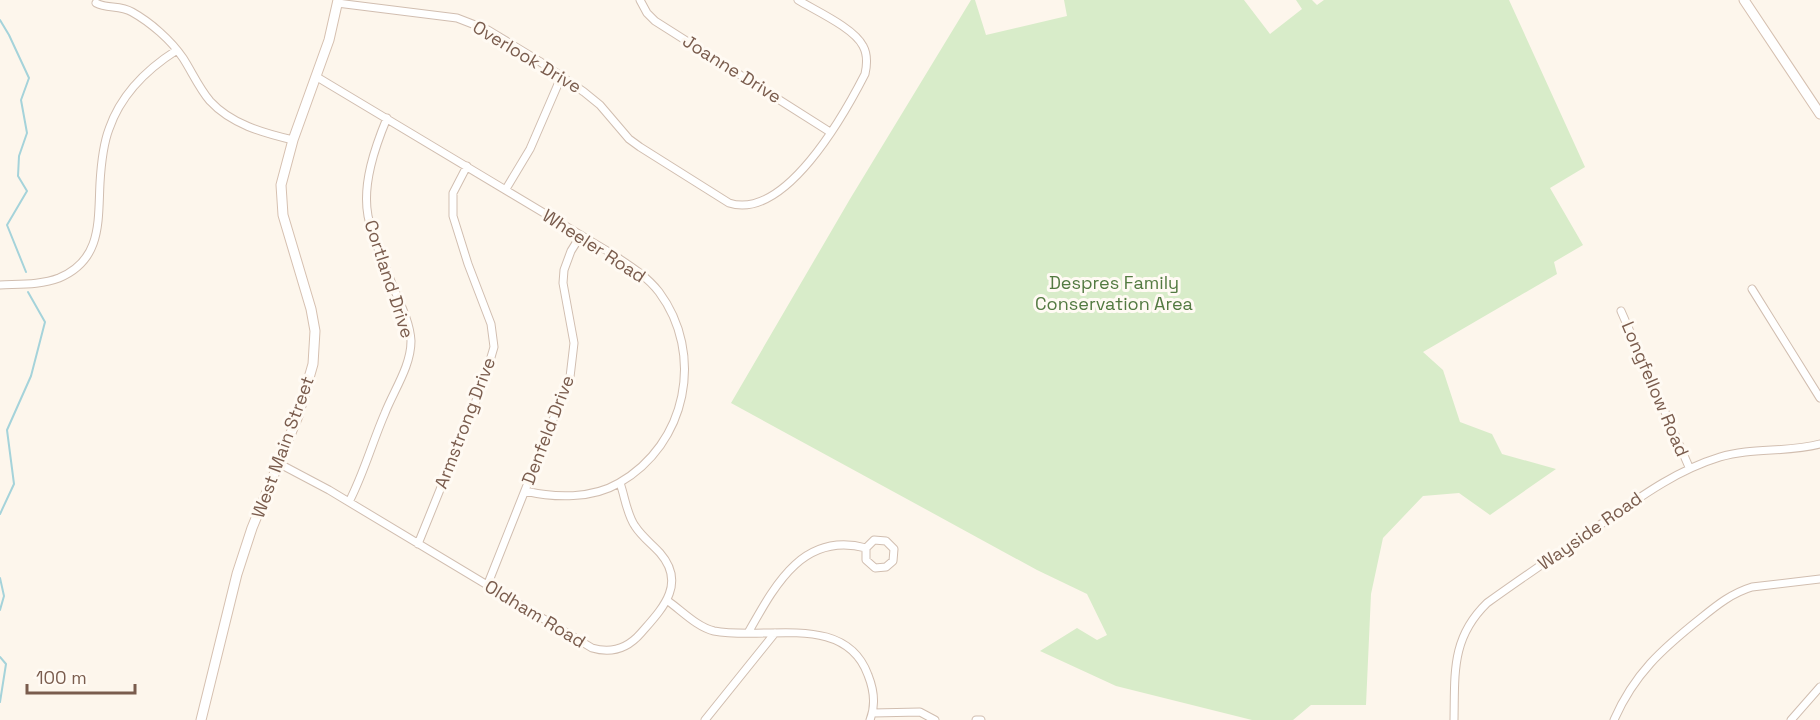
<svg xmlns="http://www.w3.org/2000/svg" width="1820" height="720" font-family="'Space Grotesk',sans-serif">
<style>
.green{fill:#d8ecc9}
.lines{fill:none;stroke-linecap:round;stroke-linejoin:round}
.stream{stroke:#a5d3da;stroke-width:2}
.street-casing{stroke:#d1beb0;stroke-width:9}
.secondary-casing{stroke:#d6c0b0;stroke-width:11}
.street{stroke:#fff;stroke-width:7}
.secondary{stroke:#fff;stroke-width:9}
.labels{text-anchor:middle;stroke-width:6;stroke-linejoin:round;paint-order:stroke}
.street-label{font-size:18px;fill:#7a5c4d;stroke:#fffaf3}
.park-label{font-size:18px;fill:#537a41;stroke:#fffaf3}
</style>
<rect width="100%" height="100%" fill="#fdf6ec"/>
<!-- green -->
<path class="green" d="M971,0H975L986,35L1067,16L1064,0H1244L1270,34L1302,9L1296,0H1312L1317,5L1324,0H1509L1585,167L1550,188L1583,245L1554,262L1557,274L1423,352L1443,370L1460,422L1492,434L1502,454L1556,469L1490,515L1459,493L1423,496L1383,538L1371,594L1366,705H1311L1293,720H1252L1116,686L1040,651L1077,628L1097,640L1107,635L1087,594L1037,570L731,403L850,199Z"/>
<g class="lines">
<!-- stream -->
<path class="stream" d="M0,20L9,35L29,78L21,100L27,133L19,156L18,176L27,191L7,225L26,272
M0,514L14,484L7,430L31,376L45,322L28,292
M0,578L4,596L0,610
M0,657L6,664L0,702"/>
<defs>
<path id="street" d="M640,0L647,13L655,21L830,132
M96,3C107,9 120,5 132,12C150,22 171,40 183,58C192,72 199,88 210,101C231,124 263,133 293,140
M337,3L457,18L488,30L539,61L584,92L600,105L629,139L640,147L729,203C785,221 844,115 865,74C867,65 868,55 863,46C854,28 816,11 798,0
M317,77L609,252C627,264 646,275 659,292C705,354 687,444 619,483C592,499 555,498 525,491
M506,189L530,149L562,75
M0,285C19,284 41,285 59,278C102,260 98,222 100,183C101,166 103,145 109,129C121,94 147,69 177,50
M1752,289L1820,398
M1621,311L1689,467
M278,463L329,490L592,648C612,654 628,648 641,633C662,609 687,584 660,553C652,544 642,537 635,526C627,515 625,497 620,483
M349,502C364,473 372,443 385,413C394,390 411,366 411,341C410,323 401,305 394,289C385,265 373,241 368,216C362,184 375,147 387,118
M418,544L484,381L494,347L491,324L468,264L453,216V193L467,166
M487,586L570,377L574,343L563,283L564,270L571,251L581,235
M668,601C682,611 697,627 714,631C765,641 845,612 868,675C874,690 876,705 870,720
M748,633C775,585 803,531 866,548V560L875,568L886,567L893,561L894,549L886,541L874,540L866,548
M873,713L920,712L935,720
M705,720L775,633
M976,720H981
M1454,720C1455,673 1451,638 1487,603C1523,577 1560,552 1597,527C1636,500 1674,471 1720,457C1752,447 1787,453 1820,444
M1614,720C1634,674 1662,649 1701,618C1717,605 1732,593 1752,587L1820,579
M1791,720L1820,687"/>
<path id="secondary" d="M1744,0L1820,114
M201,720L237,574L252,528L298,416L313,364L315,331L311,309L283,215L281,185L293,140L329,40L338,0"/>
</defs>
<!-- street casing -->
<use href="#street" class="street-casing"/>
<!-- secondary casing -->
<use href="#secondary" class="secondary-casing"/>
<!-- street -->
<use href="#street" class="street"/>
<!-- secondary -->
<use href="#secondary" class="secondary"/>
</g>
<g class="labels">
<!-- street labels -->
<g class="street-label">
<text transform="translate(527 57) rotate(31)" y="6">Overlook Drive</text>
<text transform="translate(732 69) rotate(32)" y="6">Joanne Drive</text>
<text transform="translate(594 246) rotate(33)" y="6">Wheeler Road</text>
<text transform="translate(389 279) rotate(72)" y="6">Cortland Drive</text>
<text transform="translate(1655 389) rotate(67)" y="6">Longfellow Road</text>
<text transform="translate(465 423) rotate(-69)" y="6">Armstrong Drive</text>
<text transform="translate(548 430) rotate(-69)" y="6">Denfeld Drive</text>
<text transform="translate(283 447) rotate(-70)" y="6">West Main Street</text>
<text transform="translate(1590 531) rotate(-35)" y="6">Wayside Road</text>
<text transform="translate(535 614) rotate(31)" y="6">Oldham Road</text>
</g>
<!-- park labels -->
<g class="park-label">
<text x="1114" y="289">Despres Family<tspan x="1114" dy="21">Conservation Area</tspan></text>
</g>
</g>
<!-- scale -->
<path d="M27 684v9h108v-9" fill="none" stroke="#7a5c4d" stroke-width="3"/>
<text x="36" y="684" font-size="18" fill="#7a5c4d" stroke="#fffaf3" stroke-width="4.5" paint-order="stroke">100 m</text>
</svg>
